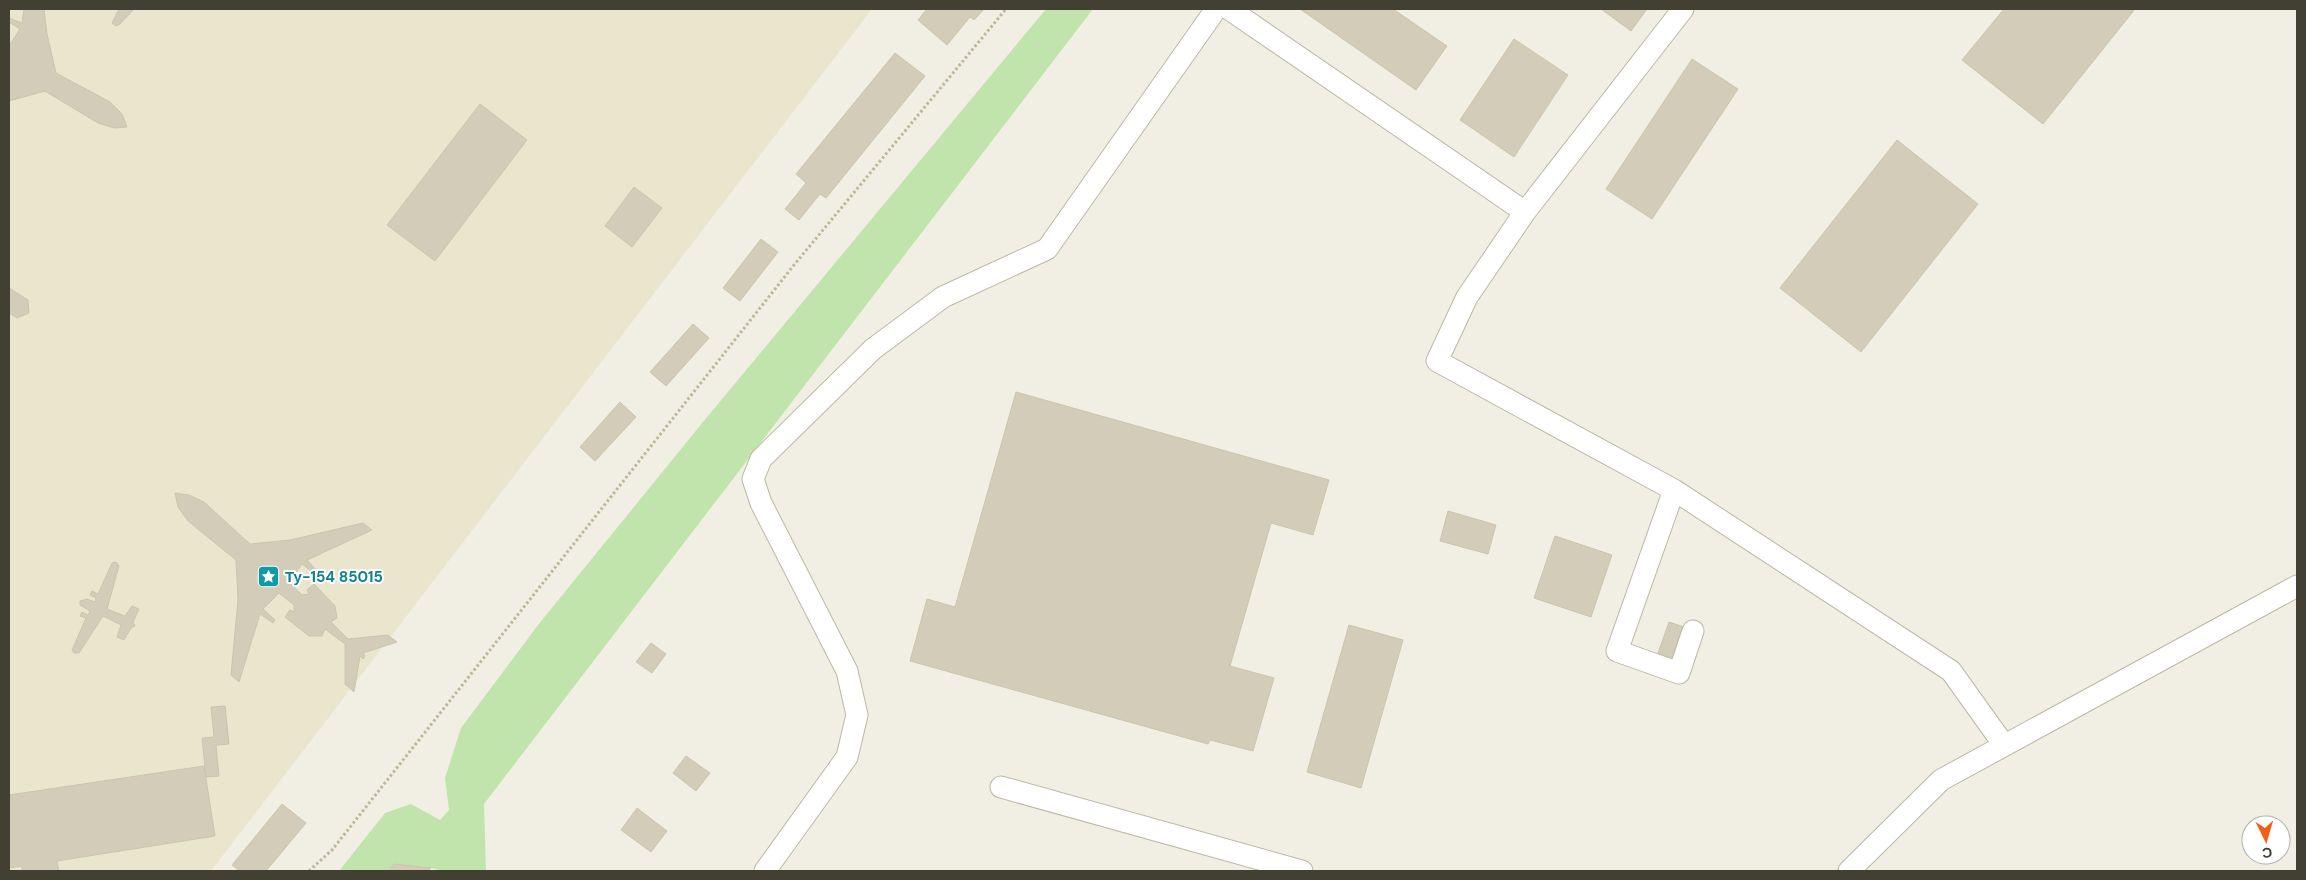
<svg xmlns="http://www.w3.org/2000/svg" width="2306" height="880" font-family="'DM Sans',sans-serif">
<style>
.education{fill:#e9e6cd}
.green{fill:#c1e4ad}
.building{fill:#d2ccb9;stroke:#ccc5ac}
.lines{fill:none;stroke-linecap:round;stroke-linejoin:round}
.service-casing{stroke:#bbb8a6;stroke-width:23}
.path{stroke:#bdb698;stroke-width:3;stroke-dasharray:2.5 2.5;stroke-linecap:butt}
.service{stroke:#fff;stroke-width:21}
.labels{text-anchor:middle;stroke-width:4;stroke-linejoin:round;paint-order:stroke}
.culture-label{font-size:15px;font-weight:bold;fill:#0d838f;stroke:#fff;text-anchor:start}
</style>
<rect width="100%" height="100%" fill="#f1efe3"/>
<!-- education -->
<path class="education" d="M9,9H872L211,871H9Z"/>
<!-- green -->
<path class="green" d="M1046,9H1093L484,804L486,871H444L431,868L394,864L388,871H339L385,813L411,804L440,820L449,810L445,778L461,728L538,625L703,422Z"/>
<!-- building -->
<path class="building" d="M24,9H44L47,34L56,73L110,102L122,114L127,127L114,128L98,123L45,91L9,101V46L20,29L9,22V18L22,23Z
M119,9H134L120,24L116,26L112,23Z
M927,9H984L974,20L970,17L947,45L918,20Z
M1300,9H1393L1447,46L1416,90Z
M1601,9H1647L1631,31Z
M2004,9H2135L2043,124L1962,60Z
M1514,39L1568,75L1514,157L1460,120Z
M895,53L925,76L826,198L820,194L799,220L785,209L806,183L796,174Z
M1692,59L1738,89L1652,219L1606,189Z
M480,104L527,140L435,261L387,225Z
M1897,140L1978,204L1861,352L1780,288Z
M634,187L662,208L632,247L605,226Z
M761,239L778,252L740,301L723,288Z
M9,288L28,300L29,313L17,318L9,313Z
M693,324L709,338L666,386L650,372Z
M1016,392L1329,480L1313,535L1271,523L1230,666L1274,678L1253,751L1210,740L1208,744L910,661L927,599L955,607Z
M620,402L636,417L595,461L580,447Z
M175,493L189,495L204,502L250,544L290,540L363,523L372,530L307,560L318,572L315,574L302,564L289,582L302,595L309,594L307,590L314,584L335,606L337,618L331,622L348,639L388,635L397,642L363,653L365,656L363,659L360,656L354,692L345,684V644L325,629L322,636H309L285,617L290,610L294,612V605L279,593L263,609L275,620L273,623L260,614L239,682L231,675L238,600L236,560L188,521L178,507Z
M1448,511L1496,525L1488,554L1440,541Z
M1555,536L1612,555L1591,617L1534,598Z
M116,562L119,566L107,609L125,616L132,606L139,609L133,622L135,626L131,628L124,640L117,637L121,625L103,616L79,653H74L72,650L86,618L80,616L82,612L88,615L90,611L80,605V601L87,599L95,602L96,598L90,595L92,591L98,594L112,563Z
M1669,622L1687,628L1675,660L1658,653Z
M1349,625L1403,640L1361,788L1307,772Z
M651,643L666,654L652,673L636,662Z
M225,706L229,744L216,745L219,776L206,777L202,738L214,737L211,707Z
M686,756L710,773L696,791L673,773Z
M204,766L215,836L57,861L59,871H22V866L9,868V795Z
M282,804L306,823L266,871H240L232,865Z
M637,808L667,831L651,852L621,830Z
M394,864L431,868L427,871H388Z"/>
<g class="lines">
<defs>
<path id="service" d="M1229,9L1525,212
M1683,9L1525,212L1467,297L1437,361L1674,490L1951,671L2004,745
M1674,490L1617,651L1679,673L1693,631
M1001,787L1302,871
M765,871L847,757L857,715L847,671L761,503L753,479L761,459L873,349L943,297L1047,249L1216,9
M1849,871L1941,780L2297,586"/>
</defs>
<!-- service casing -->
<use href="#service" class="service-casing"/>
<!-- path -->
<path class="path" d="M309,871L332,850L794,265L1006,9"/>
<!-- service -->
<use href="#service" class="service"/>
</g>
<!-- icons -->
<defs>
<symbol id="sight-square" viewBox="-11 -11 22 22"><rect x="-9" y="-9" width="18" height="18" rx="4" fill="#0f9aa8" stroke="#fff"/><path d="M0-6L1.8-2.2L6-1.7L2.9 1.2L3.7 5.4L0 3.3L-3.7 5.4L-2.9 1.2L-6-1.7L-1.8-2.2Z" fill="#fff"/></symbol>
</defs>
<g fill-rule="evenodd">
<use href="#sight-square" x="256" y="564" width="25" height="25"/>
</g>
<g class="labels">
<!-- culture labels -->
<g class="culture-label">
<text x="285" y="582">Ту-154 85015</text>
</g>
</g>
<!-- border -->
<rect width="2306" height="880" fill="none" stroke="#423f33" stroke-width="20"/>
<!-- north arrow -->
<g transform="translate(2266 840) rotate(175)"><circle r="24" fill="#ffffff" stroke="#b3b2ad"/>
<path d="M0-4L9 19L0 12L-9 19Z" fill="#f1601a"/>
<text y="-8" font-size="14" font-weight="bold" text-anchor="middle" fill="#423f33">С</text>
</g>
</svg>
